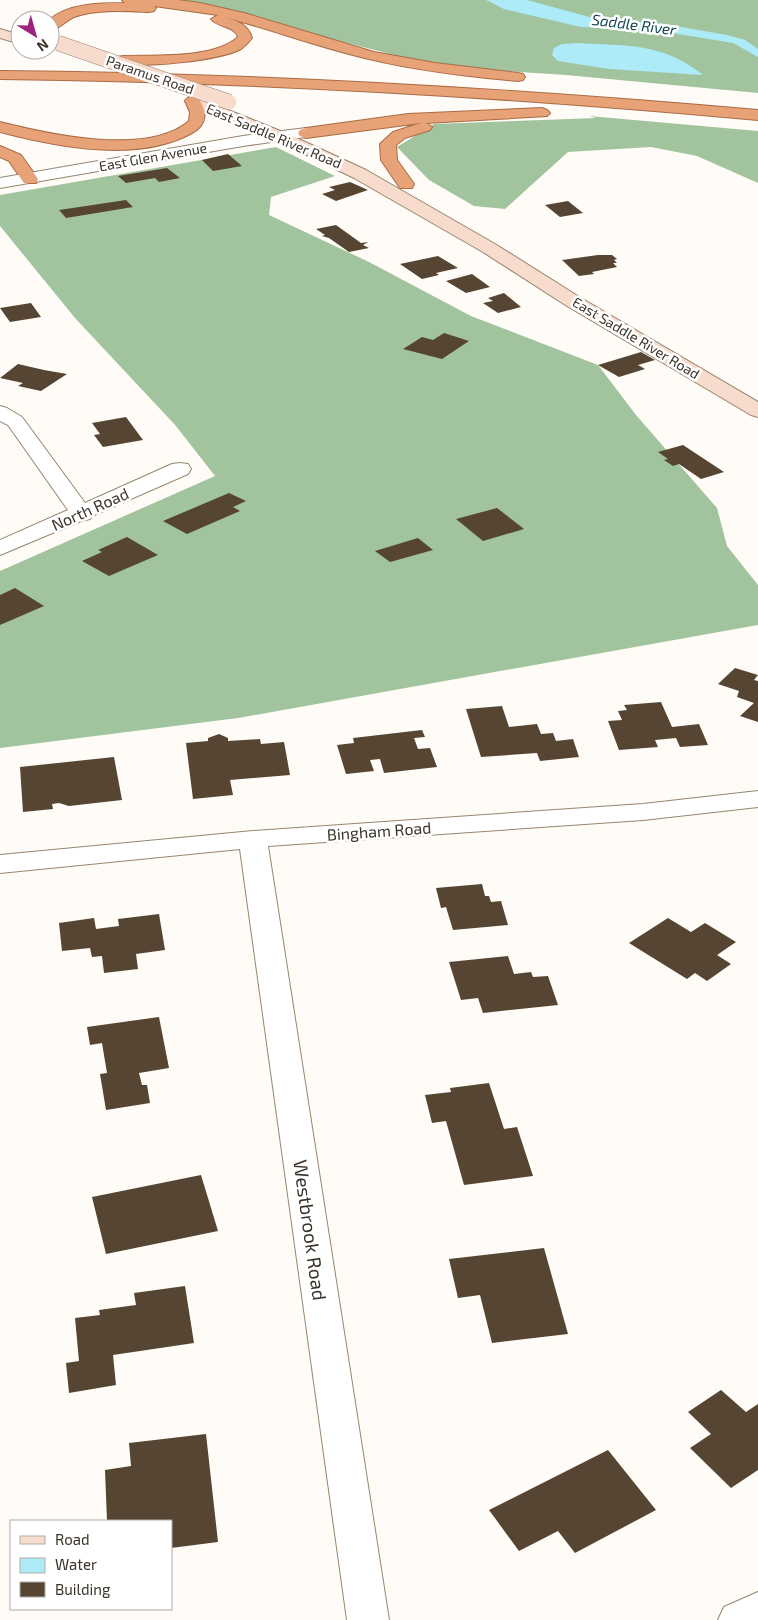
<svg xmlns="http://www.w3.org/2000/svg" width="758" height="1620" font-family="'Exo 2',sans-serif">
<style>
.forest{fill:#a1c49e}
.water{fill:#adebf8}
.building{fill:#554532}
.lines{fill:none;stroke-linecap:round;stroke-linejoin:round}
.minor-casing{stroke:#978570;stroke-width:2}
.tertiary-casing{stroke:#978570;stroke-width:2}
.secondary-casing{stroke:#978570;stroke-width:2}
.trunk-casing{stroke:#a86c47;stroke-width:2}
.minor{fill:#fff;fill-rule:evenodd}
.tertiary{fill:#fff;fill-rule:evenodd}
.secondary{fill:#f7dccd;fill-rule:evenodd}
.trunk{fill:#e8a278;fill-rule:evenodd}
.secondary-bridge-casing{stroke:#978570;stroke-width:16;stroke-linecap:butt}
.secondary-bridge{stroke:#f7dccd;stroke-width:15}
.labels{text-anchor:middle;stroke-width:5;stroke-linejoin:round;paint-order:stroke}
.far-street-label{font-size:14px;fill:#3a332a;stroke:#fff}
.far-water-label{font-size:15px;font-style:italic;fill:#104751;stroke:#fff}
.street-label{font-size:16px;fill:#3a332a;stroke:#fff}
.near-street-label{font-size:19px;fill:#3a332a;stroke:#fff}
</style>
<rect width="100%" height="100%" fill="#fffbf6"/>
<!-- forest -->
<path class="forest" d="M138,0H758V93L566,75L441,67L192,3Z
M589,116L758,131V183L697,156L651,147L568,152L505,209L474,206L429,180L397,147L434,124L596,118Z
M276,147L335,176L271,197L269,215L369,262L471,316L598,365L636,415L717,508L727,546L758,585V625L238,718L0,748V571L215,476L176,426L75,318L0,226V195Z"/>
<!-- water -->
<path class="water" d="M486,0H527L593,18L664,24L727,35L745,40L758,49V57L733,43L648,29L581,27L504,9Z
M576,43C626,46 662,42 703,75L609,69L558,61L552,55L554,48L562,44Z"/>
<!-- building -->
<path class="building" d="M228,154L242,166L213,171L202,160Z
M167,168L180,178L159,182L155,178L126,183L118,176Z
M350,182L368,190L336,201L322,194L335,190L329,187Z
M126,200L133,207L66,218L59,210Z
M568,201L583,213L560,217L545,205Z
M336,225L361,243L368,242L363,245L369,248L349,252L329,238L322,236L325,235L316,229Z
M598,255H612L617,259L614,260L617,263H613L617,267L592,272L594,274L579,276L562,260Z
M438,256L458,268L436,273L439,275L422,279L400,264Z
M472,274L490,287L466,293L446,281Z
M504,293L521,307L498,313L483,303L493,301L488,298Z
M31,303L41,317L10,322L0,308Z
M444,333L469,341L442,359L403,349L422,337L433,340Z
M641,352L655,360L638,365L645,369L619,377L598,365Z
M18,364L44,370L67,374L41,391L18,386L23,383L0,378Z
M126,417L143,440L103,447L94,435L100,434L92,423Z
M683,445L724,472L701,479L679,464L673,466L664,460L668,459L658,452Z
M229,493L246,501L233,507L240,511L187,534L163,521Z
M497,508L524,529L483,541L456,519Z
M127,537L158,555L109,576L82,561L102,552L98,550Z
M418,538L433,550L390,562L375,551Z
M15,588L44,606L0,625V595Z
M735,668L758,675L754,680L758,681V722L740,716L754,703L737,697L739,691L718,684Z
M661,702L672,727L699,724L708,745L680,747L676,738L655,740L658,747L619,750L608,721L622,720L618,711L627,710L624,705Z
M502,706L509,727L537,724L541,734L553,733L556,741L573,739L579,757L540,761L537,753L481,757L466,709Z
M422,730L425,737L414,738L418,749L430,748L437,767L384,773L380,759L370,760L374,771L346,774L337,745L354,743L353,738Z
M219,734L228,738V741L260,739L261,744L284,742L290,775L230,780L233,795L193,799L186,743L208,741V738Z
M114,757L122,800L69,806L59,803L52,804L53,809L23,812L20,767Z
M482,884L485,896H489L491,902L501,901L508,925L453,930L446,907L441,908L436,888Z
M159,914L165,950L136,954L138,969L104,973L102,956L92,957L90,948L62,951L59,923L94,918L96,929L119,926L118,919Z
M668,918L691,932L705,923L736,942L717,955L731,964L707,981L695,973L687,979L629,943Z
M508,956L514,974L531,972L533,977L548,976L558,1005L483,1013L478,998L461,1000L449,962Z
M159,1017L169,1068L139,1073L142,1085H147L150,1103L106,1110L100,1074L107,1073L102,1043L90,1045L87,1027Z
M489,1083L504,1129L517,1127L533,1176L464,1185L446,1121L432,1123L425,1095L451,1092L450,1088Z
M201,1175L218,1231L106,1254L92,1197Z
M544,1248L568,1334L492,1343L480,1295L458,1298L449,1259Z
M185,1286L194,1343L113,1355L116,1385L69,1393L66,1363L79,1361L75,1318L100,1315L99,1310L136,1305L134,1293Z
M721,1390L746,1412L758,1404V1470L731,1488L690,1448L711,1434L688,1412Z
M206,1434L218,1542L171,1548V1521H107L105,1470L131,1466L129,1443Z
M608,1450L656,1510L575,1553L558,1531L519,1551L489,1510Z"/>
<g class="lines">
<defs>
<path id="minor" d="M0,406L7,408L22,417L85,503L172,464L180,463L188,464L191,469L188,474L92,516L90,519L81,521L0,555V540L68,510L8,425L0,421Z
M758,791V807L643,820L268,846L389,1620H347L240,849L0,873V855L253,831L643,804Z
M758,1592V1620H718L724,1607Z"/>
<path id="tertiary" d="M306,128L312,130L314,133L312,136L243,146L0,188V178L243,136Z"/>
<path id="secondary" d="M0,29L20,35V44L0,38Z
M193,96L288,134L366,170L495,244L581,298L758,402V417L751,415L567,306L483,252L354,178L276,140L188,104L185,101L188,98Z"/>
<path id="trunk" d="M122,0H178L200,3L244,13L374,52L435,63L518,73L523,74L525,77L523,80L518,81C461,76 404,69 349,54C307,43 266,28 224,17C237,21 248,24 252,38C249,42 245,46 241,49C221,60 140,69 118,63L116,60L118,57L123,56C154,55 215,59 238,37C234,25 218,28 211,19L218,15L154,6L156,8L154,11L149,12C125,11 97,9 74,17C65,21 59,29 50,31L49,20C68,3 101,3 125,3Z
M0,71C253,73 506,88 758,110V120C506,97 253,82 0,79Z
M193,96L198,98C208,111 207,125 192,133C138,163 57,147 0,132V122C48,134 147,157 189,121L190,112L185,101L188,98Z
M542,108L547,110L550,113L547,116L426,123L432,127L430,130L405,138L396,145L397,160L414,184L412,188H400L381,160L380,144L393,132L421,123L306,138L300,136L298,133L300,130L306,128L408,114Z
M0,146L21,155L38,179L36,183H24L9,161L0,157Z"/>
</defs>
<!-- minor casing -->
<use href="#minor" class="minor-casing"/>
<!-- tertiary casing -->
<use href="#tertiary" class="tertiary-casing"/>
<!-- secondary casing -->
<use href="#secondary" class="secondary-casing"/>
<!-- trunk casing -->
<use href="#trunk" class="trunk-casing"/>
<!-- minor -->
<use href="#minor" class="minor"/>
<!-- tertiary -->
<use href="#tertiary" class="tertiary"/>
<!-- secondary -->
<use href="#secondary" class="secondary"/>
<!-- trunk -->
<use href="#trunk" class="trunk"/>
<defs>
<path id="secondary-bridge" d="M58,43L229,102"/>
</defs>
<!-- secondary-bridge casing -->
<use href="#secondary-bridge" class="secondary-bridge-casing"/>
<!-- secondary-bridge -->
<use href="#secondary-bridge" class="secondary-bridge"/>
</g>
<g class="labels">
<!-- far-street labels -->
<g class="far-street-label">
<text transform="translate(150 75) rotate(19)" y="5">Paramus Road</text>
<text transform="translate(274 136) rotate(23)" y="5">East Saddle River Road</text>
<text transform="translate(153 157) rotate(-10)" y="5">East Glen Avenue</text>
<text transform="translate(636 338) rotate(31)" y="5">East Saddle River Road</text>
</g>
<!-- far-water labels -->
<g class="far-water-label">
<text transform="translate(634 25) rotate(7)" y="5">Saddle River</text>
</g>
<!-- street labels -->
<g class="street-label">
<text transform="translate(90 509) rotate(-24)" y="6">North Road</text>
<text transform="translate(379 831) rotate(-4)" y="6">Bingham Road</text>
</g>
<!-- near-street labels -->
<g class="near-street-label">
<text transform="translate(310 1230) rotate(82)" y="7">Westbrook Road</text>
</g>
</g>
<!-- legend -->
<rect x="10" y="1520" width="162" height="90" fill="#ffffff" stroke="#b0adaa"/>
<rect x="20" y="1536" width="25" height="8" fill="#f7dccd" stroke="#b0adaa"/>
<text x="55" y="1545" font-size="15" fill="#3a332a">Road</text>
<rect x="20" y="1558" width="25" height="15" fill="#adebf8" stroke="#b0adaa"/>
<text x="55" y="1570" font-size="15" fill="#3a332a">Water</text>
<rect x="20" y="1582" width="25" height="15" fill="#554532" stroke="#b0adaa"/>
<text x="55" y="1595" font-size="15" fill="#3a332a">Building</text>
<!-- north arrow -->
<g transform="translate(35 35) rotate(143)"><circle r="24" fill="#ffffff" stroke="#b0adaa"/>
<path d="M0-4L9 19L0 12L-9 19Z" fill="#9e247b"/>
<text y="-8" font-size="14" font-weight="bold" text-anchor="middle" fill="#3a332a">N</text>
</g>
</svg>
